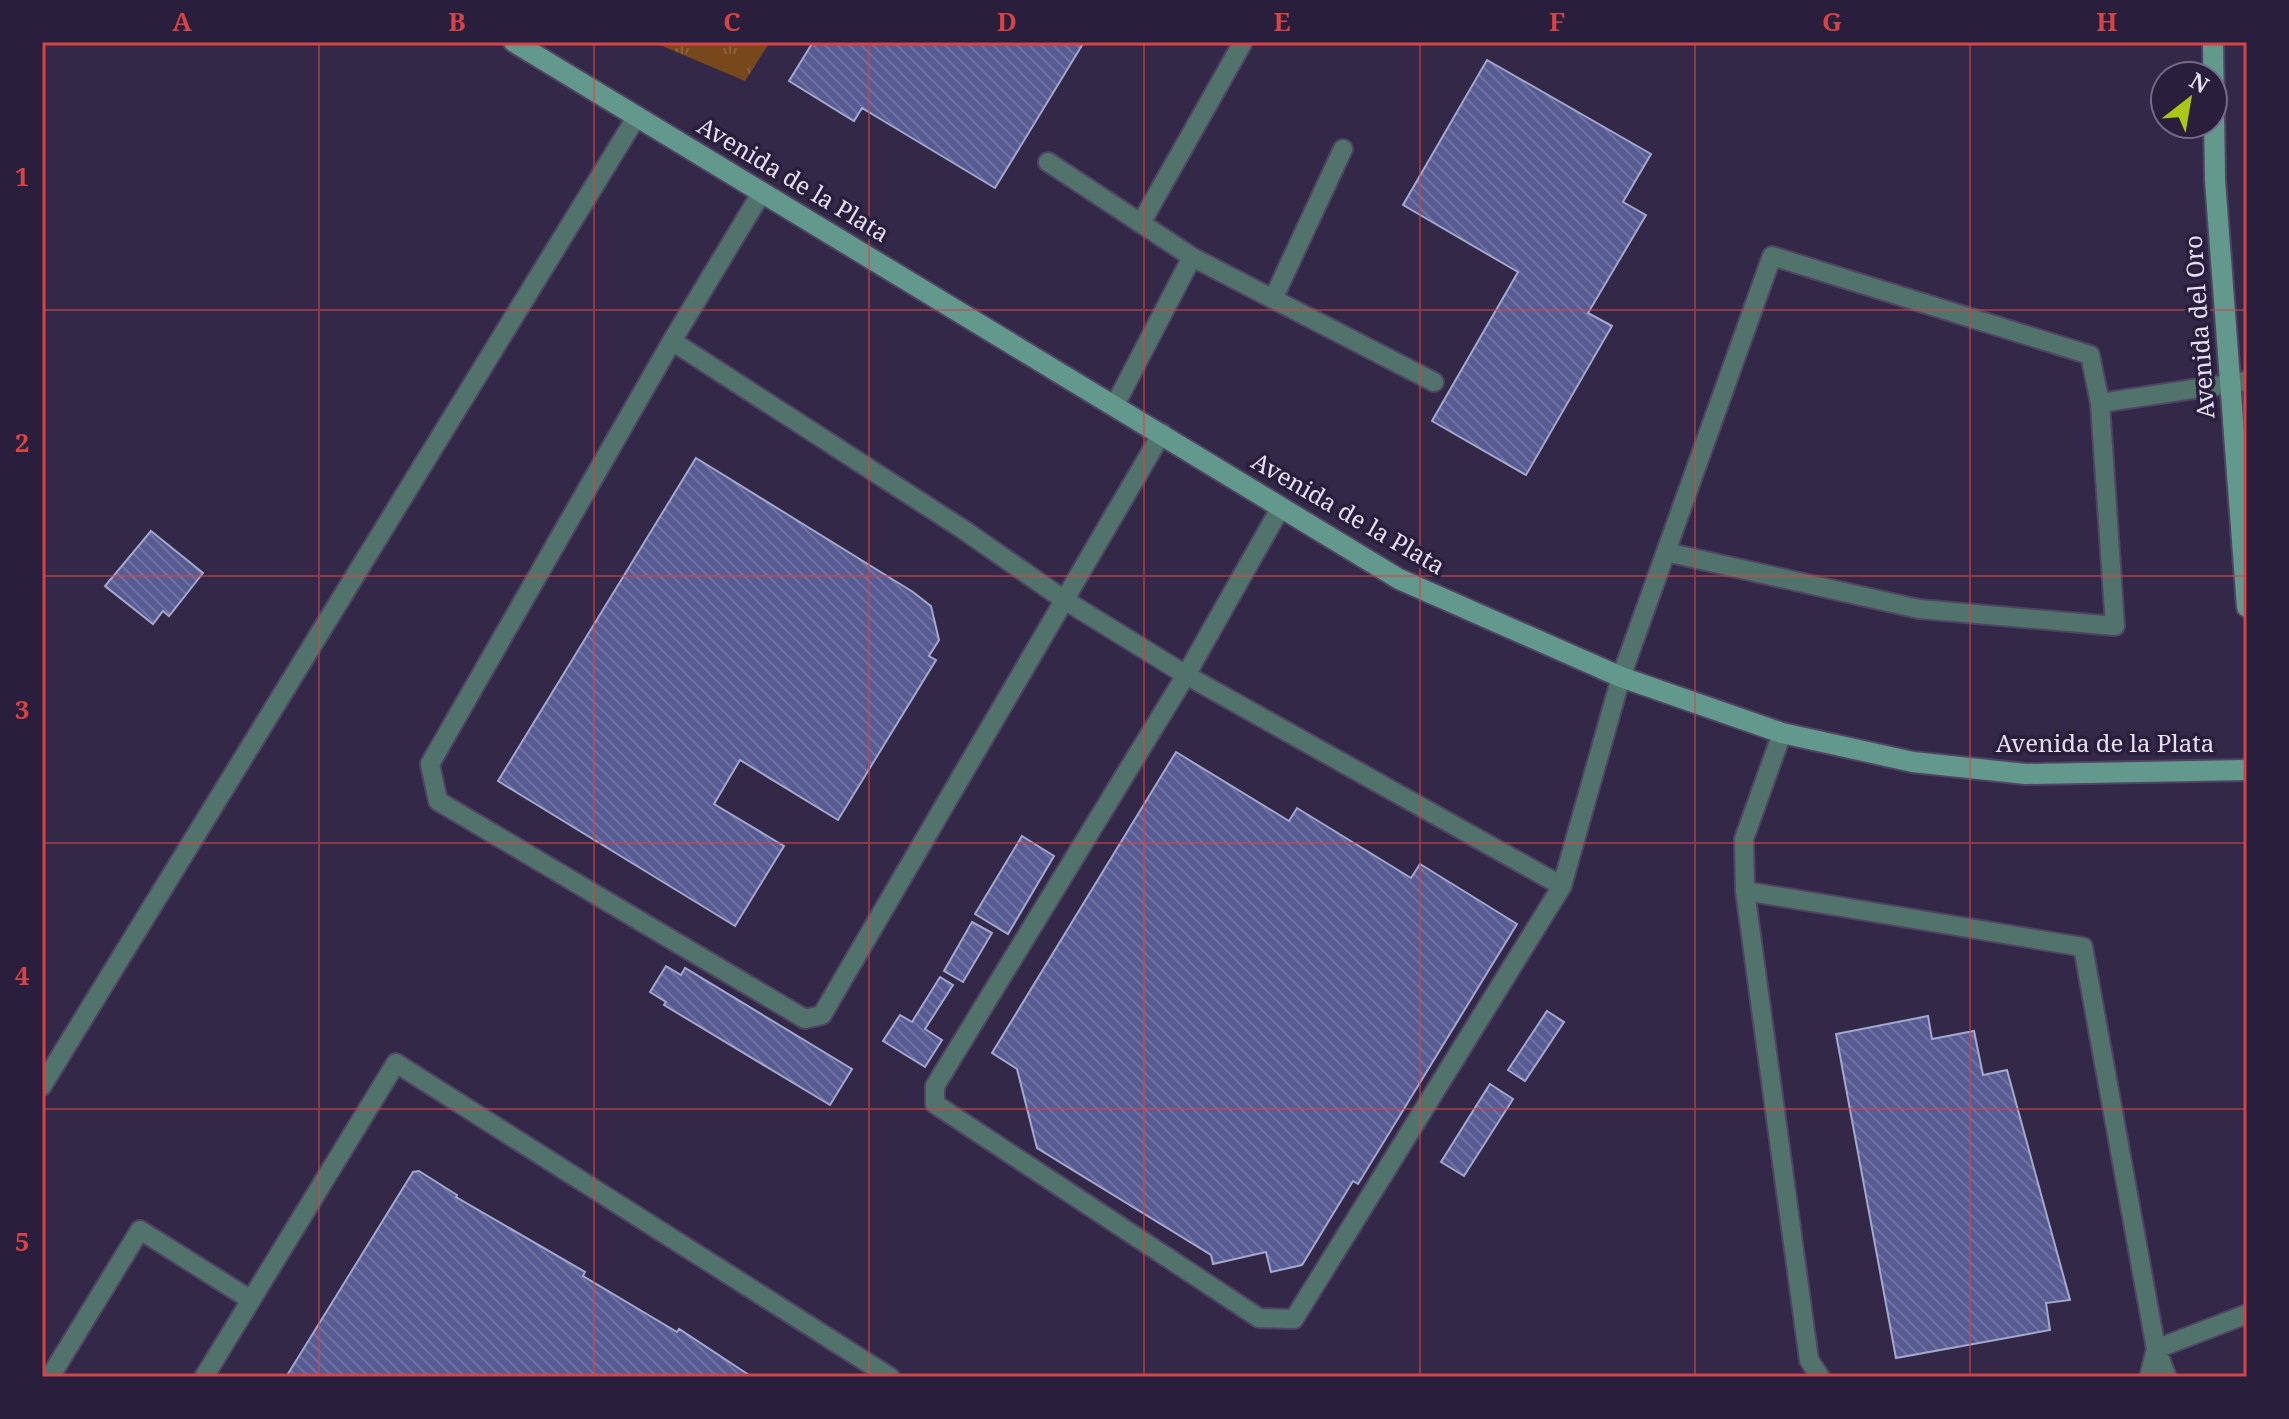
<svg xmlns="http://www.w3.org/2000/svg" width="2289" height="1419" font-family="'Noto Serif',serif">
<style>
.grass{fill:url(#grass-tufts)}
.building{fill:url(#building-back-hatch);stroke:#a3a8ce;stroke-width:2}
.lines{fill:none;stroke-linecap:round;stroke-linejoin:round}
.lane-casing{stroke:#4f4563;stroke-width:22}
.secondary-casing{stroke:#4f4563;stroke-width:24}
.lane{stroke:#52736c;stroke-width:18}
.secondary{stroke:#63998d;stroke-width:20}
.grid{fill:none;stroke:#d84346;stroke-width:2;stroke-opacity:0.55}
.labels{text-anchor:middle;stroke-width:7;stroke-linejoin:round;paint-order:stroke}
.street-label{font-size:24px;fill:#e5dff3;stroke:#291e3c}
.neatline{fill:none;stroke:#d84346;stroke-width:3}
.grid-label{font-size:26px;text-anchor:middle;font-weight:bold;fill:#d84346}
</style>
<defs>
<pattern id="grass-tufts" width="24" height="20" patternUnits="userSpaceOnUse" patternTransform="scale(2)"><rect width="24" height="20" fill="#78481d"/><path d="M3 7l-1-3M5 7V3M7 7l1-3M15 17l-1-3M17 17v-4M19 17l1-3" fill="none" stroke="#8b623e"/></pattern>
<pattern id="building-back-hatch" width="6" height="6" patternUnits="userSpaceOnUse" patternTransform="scale(2)"><rect width="6" height="6" fill="#575b92"/><path d="M-1 5l2 2M0 0l6 6M5-1l2 2" fill="none" stroke="#6f72a2"/></pattern>
</defs>
<rect width="100%" height="100%" fill="#332847"/>
<!-- grass -->
<path class="grass" d="M653,42H770L745,81Z"/>
<!-- building -->
<path class="building" d="M813,42H1084L995,188L862,108L854,121L789,81Z
M1487,60L1651,154L1623,202L1646,215L1588,313L1612,326L1526,475L1432,421L1518,272L1403,205Z
M696,458L913,592L931,606L939,640L929,656L936,660L838,820L740,760L714,804L784,846L735,926L498,781Z
M151,531L203,573L169,616L163,611L153,624L105,586Z
M1176,752L1289,821L1297,808L1411,878L1420,864L1517,924L1358,1184L1353,1181L1302,1265L1271,1272L1266,1252L1213,1264L1211,1255L1037,1148L1017,1069L992,1053Z
M1022,836L1054,856L1008,934L975,914Z
M972,922L992,933L963,982L944,971Z
M666,966L681,975L685,968L852,1069L830,1105L664,1005L666,1002L650,992Z
M940,977L953,985L925,1029L942,1040L925,1067L883,1041L900,1015L912,1022Z
M1547,1011L1564,1022L1525,1081L1508,1070Z
M1928,1016L1932,1039L1974,1031L1983,1075L2007,1070L2070,1300L2046,1303L2050,1330L1896,1358L1836,1034Z
M1490,1084L1513,1099L1464,1176L1441,1162Z
M419,1171L457,1195L456,1197L585,1272L583,1276L677,1332L679,1329L752,1377H286L413,1172Z"/>
<g class="lines">
<defs>
<path id="lane" d="M1048,162L1192,257
M762,192L672,341L964,530L1063,599L1186,675L1562,886L1621,677L1772,256L2090,355L2100,403L2247,381
M1141,223L1243,42
M1273,299L1343,149
M672,341L430,764L438,801L805,1019L822,1015L1162,433
M1115,405L1192,257L1434,382
M1281,507L1186,675L935,1086V1104L1259,1318L1294,1319L1562,886
M1666,552L1919,609L2115,626L2100,403
M1745,891L1744,839L1782,733
M42,1086L637,116
M2156,1349L2247,1314
M50,1377L140,1230L251,1300
M204,1377L396,1063L890,1377
M1820,1377L1809,1360L1745,891L2083,947L2156,1349L2167,1377
M2149,1377L2156,1349"/>
<path id="secondary" d="M514,42L1399,579L1621,677L1782,733L1913,762L2026,774L2247,770
M2213,42L2215,180L2247,607"/>
</defs>
<!-- lane casing -->
<use href="#lane" class="lane-casing"/>
<!-- secondary casing -->
<use href="#secondary" class="secondary-casing"/>
<!-- lane -->
<use href="#lane" class="lane"/>
<!-- secondary -->
<use href="#secondary" class="secondary"/>
</g>
<!-- grid -->
<path class="grid" d="M319,42V1377M594,42V1377M869,42V1377M1144,42V1377M1420,42V1377M1695,42V1377M1970,42V1377M42,310H2247M42,576H2247M42,843H2247M42,1109H2247"/>
<g class="labels">
<!-- street labels -->
<g class="street-label">
<text transform="translate(793 180) rotate(31)" y="8">Avenida de la Plata</text>
<text transform="translate(2200 327) rotate(-94)" y="8">Avenida del Oro</text>
<text transform="translate(1348 514) rotate(30)" y="8">Avenida de la Plata</text>
<text x="2105" y="752">Avenida de la Plata</text>
</g>
</g>
<!-- border -->
<rect width="2289" height="1419" fill="none" stroke="#291e3c" stroke-width="88"/>
<!-- north arrow -->
<g transform="translate(2189 100) rotate(31)"><circle r="38" fill="#291e3c" stroke="#746b85" stroke-width="2"/>
<path d="M0-6L14 30L0 20L-14 30Z" fill="#aac716"/>
<text y="-12" font-size="22" font-weight="bold" text-anchor="middle" fill="#e5dff3">N</text>
</g>
<rect x="44" y="44" width="2201" height="1331" class="neatline"/>
<g class="grid-label">
<text x="182" y="31">A</text>
<text x="457" y="31">B</text>
<text x="732" y="31">C</text>
<text x="1007" y="31">D</text>
<text x="1282" y="31">E</text>
<text x="1557" y="31">F</text>
<text x="1832" y="31">G</text>
<text x="2107" y="31">H</text>
<text x="22" y="186">1</text>
<text x="22" y="452">2</text>
<text x="22" y="719">3</text>
<text x="22" y="985">4</text>
<text x="22" y="1251">5</text>
</g>
</svg>
